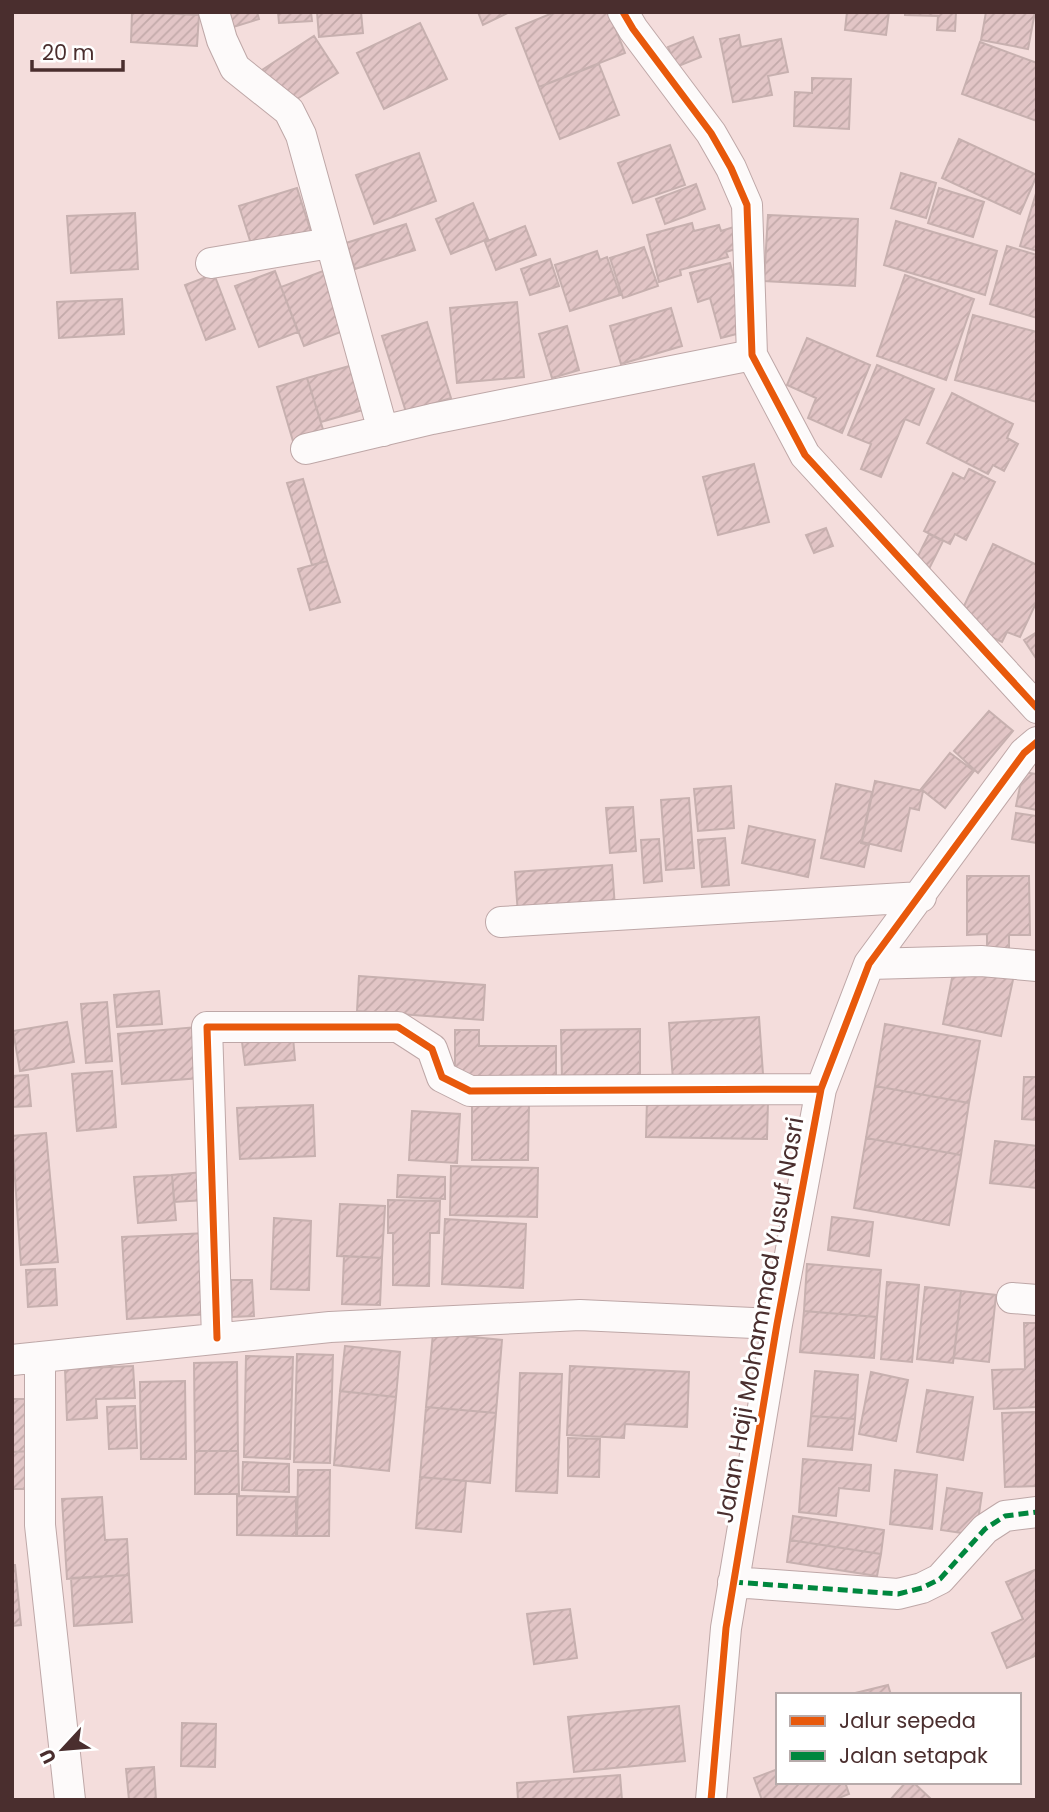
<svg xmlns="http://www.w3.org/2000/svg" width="1049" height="1812" font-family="Poppins,sans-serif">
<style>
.building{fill:url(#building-hatch);stroke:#c7b0af;stroke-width:2}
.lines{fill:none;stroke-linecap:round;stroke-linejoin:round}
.minor-casing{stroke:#bea7a7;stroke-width:32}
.minor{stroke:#fdfafa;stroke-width:30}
.quiet{stroke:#00873e;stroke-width:5;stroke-dasharray:10 5;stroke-linecap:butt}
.cycleway-casing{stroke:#fff;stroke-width:11}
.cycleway{stroke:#e8590c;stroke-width:7}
.labels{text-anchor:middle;stroke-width:6;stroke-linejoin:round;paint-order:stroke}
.street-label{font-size:24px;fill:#4a2e2e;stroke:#fff}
</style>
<defs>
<pattern id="building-hatch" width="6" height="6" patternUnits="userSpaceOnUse" patternTransform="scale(1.75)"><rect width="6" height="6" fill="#e2c5c6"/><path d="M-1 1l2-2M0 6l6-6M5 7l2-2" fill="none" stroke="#c3aaaa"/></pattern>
</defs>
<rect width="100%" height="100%" fill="#f4dddc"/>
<!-- building -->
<path class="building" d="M132,12L199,15L197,46L131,42Z
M226,12H257L259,19L230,28Z
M278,12H311L312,21L279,23Z
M317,12H361L363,33L319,37Z
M478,12H510L483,25Z
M555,12H609L625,53L539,87L516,28Z
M847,12H889L886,35L845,30Z
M905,12H956L955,31L937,30L938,16L905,15Z
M986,12H1035L1028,49L981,40Z
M420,23L447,79L384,109L357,53Z
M739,35L741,47L781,39L788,72L768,76L772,95L733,102L720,39Z
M314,36L338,73L286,106L262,70Z
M693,37L701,57L676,67L668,47Z
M980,42L1037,63V121L962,94Z
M599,64L619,115L560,139L539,87Z
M812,78L851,79L849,129L794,126L795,92L812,93Z
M959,139L1037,175L1020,214L942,178Z
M670,145L685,185L633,203L618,163Z
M419,153L436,201L374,224L356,175Z
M901,173L936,183L926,218L891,208Z
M696,184L705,209L665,224L656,199Z
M297,188L311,232L253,250L239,206Z
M939,188L984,202L973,237L928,223Z
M1037,190V251L1020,246Z
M473,203L488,239L451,254L436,219Z
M135,213L138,269L71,273L67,216Z
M768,215L858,219L855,286L764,281Z
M896,221L997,251L985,295L884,265Z
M692,223L694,231L719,225L721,231L737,226L742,247L726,252L728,257L680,270L681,275L659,282L647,235Z
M406,224L415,250L355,269L346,243Z
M525,226L536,255L496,270L485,242Z
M1007,246L1037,255V318L990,304Z
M644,247L658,286L623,298L610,258Z
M597,251L600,260L607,257L620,295L570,311L555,265Z
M550,259L559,286L530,295L521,269Z
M730,263L748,331L721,338L710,298L698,302L690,273Z
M275,271L298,332L259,347L235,286Z
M323,271L346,330L304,346L281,287Z
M214,274L235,329L206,340L185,285Z
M905,275L974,299L946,380L877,356Z
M122,299L124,334L59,338L57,302Z
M517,302L524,377L457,383L450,308Z
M671,308L682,346L621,364L610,326Z
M973,315L1037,332V402L955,380Z
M427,322L451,398L406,412L382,336Z
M567,326L579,370L552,378L539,334Z
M807,338L870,365L842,433L808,418L816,398L787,385Z
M360,363L373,407L321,422L307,378Z
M877,365L934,389L919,425L905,419L881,477L861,469L871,444L848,435Z
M307,378L326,439L295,448L277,387Z
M952,393L1013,424L1007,438L1018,444L1004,471L993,465L988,474L927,443Z
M754,464L769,522L718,535L703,477Z
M969,469L995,482L966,540L955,534L950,544L924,531L953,473L964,479Z
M303,479L327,561L312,565L287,483Z
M826,528L833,546L814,553L806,535Z
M929,534L943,541L928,571L914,564Z
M993,544L1037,565V601L1020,637L1007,632L1002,642L957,621Z
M327,561L340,602L310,610L298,569Z
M1037,632V660L1024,640Z
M989,711L1013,731L978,773L954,751Z
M950,753L974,771L945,808L921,789Z
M1023,772L1037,774V810L1016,806Z
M875,781L923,791L919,810L910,808L901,851L862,842Z
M836,784L872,792L861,843L869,845L864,867L821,858Z
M731,786L734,828L698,831L694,789Z
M689,798L694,868L666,870L661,800Z
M633,807L636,851L610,853L606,808Z
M1016,813L1037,816V843L1012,839Z
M749,826L815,840L808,877L742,863Z
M725,838L729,885L702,887L698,840Z
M659,839L662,881L644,883L641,840Z
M612,865L615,908L518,915L515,872Z
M967,876H1029L1030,935H1009V951H987V934L967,935Z
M955,963L1014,975L1001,1036L943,1024Z
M359,976L485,985L483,1020L357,1011Z
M159,991L162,1024L117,1027L114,995Z
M107,1002L112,1061L86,1063L81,1004Z
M759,1017L763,1074L673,1081L669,1023Z
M67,1022L74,1062L20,1071L13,1031Z
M885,1024L980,1041L969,1103L875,1086Z
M197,1027L201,1078L122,1084L118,1034Z
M640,1029V1079L562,1080L561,1030Z
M455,1030H479V1046H556V1080H455Z
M293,1037L295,1060L245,1065L242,1042Z
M112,1071L116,1127L77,1131L72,1074Z
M28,1075L31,1106L12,1107V1076Z
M1024,1077H1037V1120L1022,1119Z
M875,1086L969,1103L961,1155L866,1138Z
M647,1099L768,1102L767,1139L646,1137Z
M472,1102L529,1103L528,1160H472Z
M313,1105L315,1156L240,1159L237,1108Z
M412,1111L460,1114L457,1163L409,1160Z
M46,1133L58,1262L21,1265L12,1136Z
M866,1138L961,1155L949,1225L854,1208Z
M995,1141L1037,1146L1036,1188L990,1183Z
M451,1166L538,1168L537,1217L450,1215Z
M203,1172L205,1200L174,1202L172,1175Z
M172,1175L176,1220L138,1223L134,1177Z
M398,1175L445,1177V1199L397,1197Z
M388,1200L440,1201L439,1233H430L429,1286L393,1285V1233H388Z
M340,1204L385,1206L382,1258L337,1256Z
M832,1217L873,1222L869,1256L828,1250Z
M274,1218L311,1221L309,1290L271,1289Z
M445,1219L526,1224L523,1288L442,1284Z
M207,1233L211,1314L127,1319L122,1237Z
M344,1256L382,1258L380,1305L342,1304Z
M807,1264L881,1270L877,1317L804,1311Z
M55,1269L57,1305L28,1307L26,1270Z
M231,1280H252L254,1316L232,1317Z
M887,1282L919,1285L912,1362L881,1359Z
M925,1287L961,1291L953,1363L917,1359Z
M961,1291L996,1295L989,1362L954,1358Z
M804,1311L877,1317L874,1358L800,1352Z
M1024,1323H1037V1407L994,1409L992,1370L1025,1369Z
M433,1333L502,1340L496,1413L426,1407Z
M345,1346L400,1352L396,1397L340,1391Z
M297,1354L333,1355L330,1463L294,1462Z
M246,1356L293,1357L290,1459L244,1457Z
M237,1362L238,1451H195L194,1363Z
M133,1366L135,1398L96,1399L97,1418L67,1420L65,1369Z
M570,1366L689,1372L687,1427L625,1424L624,1438L567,1435Z
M815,1371L858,1375L855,1419L811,1416Z
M871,1372L908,1380L896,1441L859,1434Z
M520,1373L562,1374L557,1493L516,1491Z
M185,1381L186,1459H141L140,1382Z
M927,1390L973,1397L963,1460L917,1452Z
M340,1391L396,1397L389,1471L334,1465Z
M12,1399H31L33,1451L12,1452Z
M135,1406L137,1448L109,1449L107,1407Z
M426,1407L496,1413L490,1483L420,1477Z
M1037,1412V1486L1005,1487L1002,1413Z
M811,1416L855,1419L852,1450L808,1446Z
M568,1438L600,1439L599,1477L568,1476Z
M33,1451V1489H12V1452Z
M195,1451H238L239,1494H195Z
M803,1459L871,1465L869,1491L839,1488L836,1516L799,1512Z
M243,1462L289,1464V1492L242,1490Z
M298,1470H330L329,1536H297Z
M895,1470L937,1475L932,1529L890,1524Z
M420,1477L466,1481L461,1532L416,1528Z
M947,1488L982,1493L976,1535L941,1530Z
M237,1496L296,1497V1536L237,1535Z
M102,1497L105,1540L127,1539L129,1575L67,1579L62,1499Z
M793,1516L884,1530L881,1554L790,1540Z
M790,1540L881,1554L877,1576L787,1562Z
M12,1565H15L21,1625L12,1626Z
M1037,1569V1655L1007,1668L992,1633L1023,1619L1006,1582Z
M129,1575L132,1622L74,1626L71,1578Z
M570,1609L577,1658L534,1664L527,1614Z
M888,1685L891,1695H847Z
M679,1706L685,1761L574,1772L568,1717Z
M182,1723L216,1724L215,1767L181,1766Z
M154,1767L156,1800H129L126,1769Z
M778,1769V1782H845L849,1794L834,1800H762L754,1778Z
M620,1775L622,1800H518L517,1783Z
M906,1782H913L932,1800H890Z"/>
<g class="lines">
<defs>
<path id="minor" d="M214,12L222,40L235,68L289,111L301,135L383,431
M623,12L633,29L711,133L731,168L747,205L752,355L805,455L1037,708
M211,263L330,243
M306,449L432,419L752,355
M501,922L921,897
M869,964L981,961L1037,966
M1012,1298L1037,1300
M217,1338L207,1027H398L432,1049L442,1077L470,1091L821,1089
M40,1357V1525L70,1800
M12,1360L330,1327L580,1315L777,1324
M733,1582L898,1594L922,1588L940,1579L985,1529L1005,1516L1037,1512
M711,1800L726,1628L777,1324L821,1089L869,964L1024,753L1037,742"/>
</defs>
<!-- minor casing -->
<use href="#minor" class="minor-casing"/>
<!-- minor -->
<use href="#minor" class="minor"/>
<!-- quiet -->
<path class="quiet" d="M733,1582L898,1594L922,1588L940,1579L985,1529L1005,1516L1037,1512"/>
<defs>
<path id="cycleway" d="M623,12L633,29L711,133L731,168L747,205L752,355L805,455L1037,708
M217,1338L207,1027H398L432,1049L442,1077L470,1091L821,1089
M711,1800L726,1628L777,1324L821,1089L869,964L1024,753L1037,742"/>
</defs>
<!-- cycleway casing -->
<use href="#cycleway" class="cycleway-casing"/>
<!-- cycleway -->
<use href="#cycleway" class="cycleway"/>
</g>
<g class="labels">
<!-- street labels -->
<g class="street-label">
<text transform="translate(760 1320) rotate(-80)" y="8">Jalan Haji Mohammad Yusuf Nasri</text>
</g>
</g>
<!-- border -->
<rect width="1049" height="1812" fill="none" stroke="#4a2e2e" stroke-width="28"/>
<!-- legend -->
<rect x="776" y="1693" width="245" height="91" fill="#ffffff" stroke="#b7abab" stroke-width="2"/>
<rect x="790" y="1716" width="35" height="10" fill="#e8590c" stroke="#b7abab" stroke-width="2"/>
<text x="839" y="1728" font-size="21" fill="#4a2e2e">Jalur sepeda</text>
<rect x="790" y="1751" width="35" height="10" fill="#00873e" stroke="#b7abab" stroke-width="2"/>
<text x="839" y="1763" font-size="21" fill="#4a2e2e">Jalan setapak</text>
<!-- north arrow -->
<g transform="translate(63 1749) rotate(244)" stroke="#ffffff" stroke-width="5" paint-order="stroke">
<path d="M0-5L12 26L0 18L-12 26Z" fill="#4a2e2e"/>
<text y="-10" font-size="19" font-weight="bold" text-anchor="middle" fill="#4a2e2e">U</text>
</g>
<!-- scale -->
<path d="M32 60v10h91v-10" fill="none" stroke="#4a2e2e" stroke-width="3.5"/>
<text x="42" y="60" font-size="21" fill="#4a2e2e" stroke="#ffffff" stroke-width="5" paint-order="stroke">20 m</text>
</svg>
